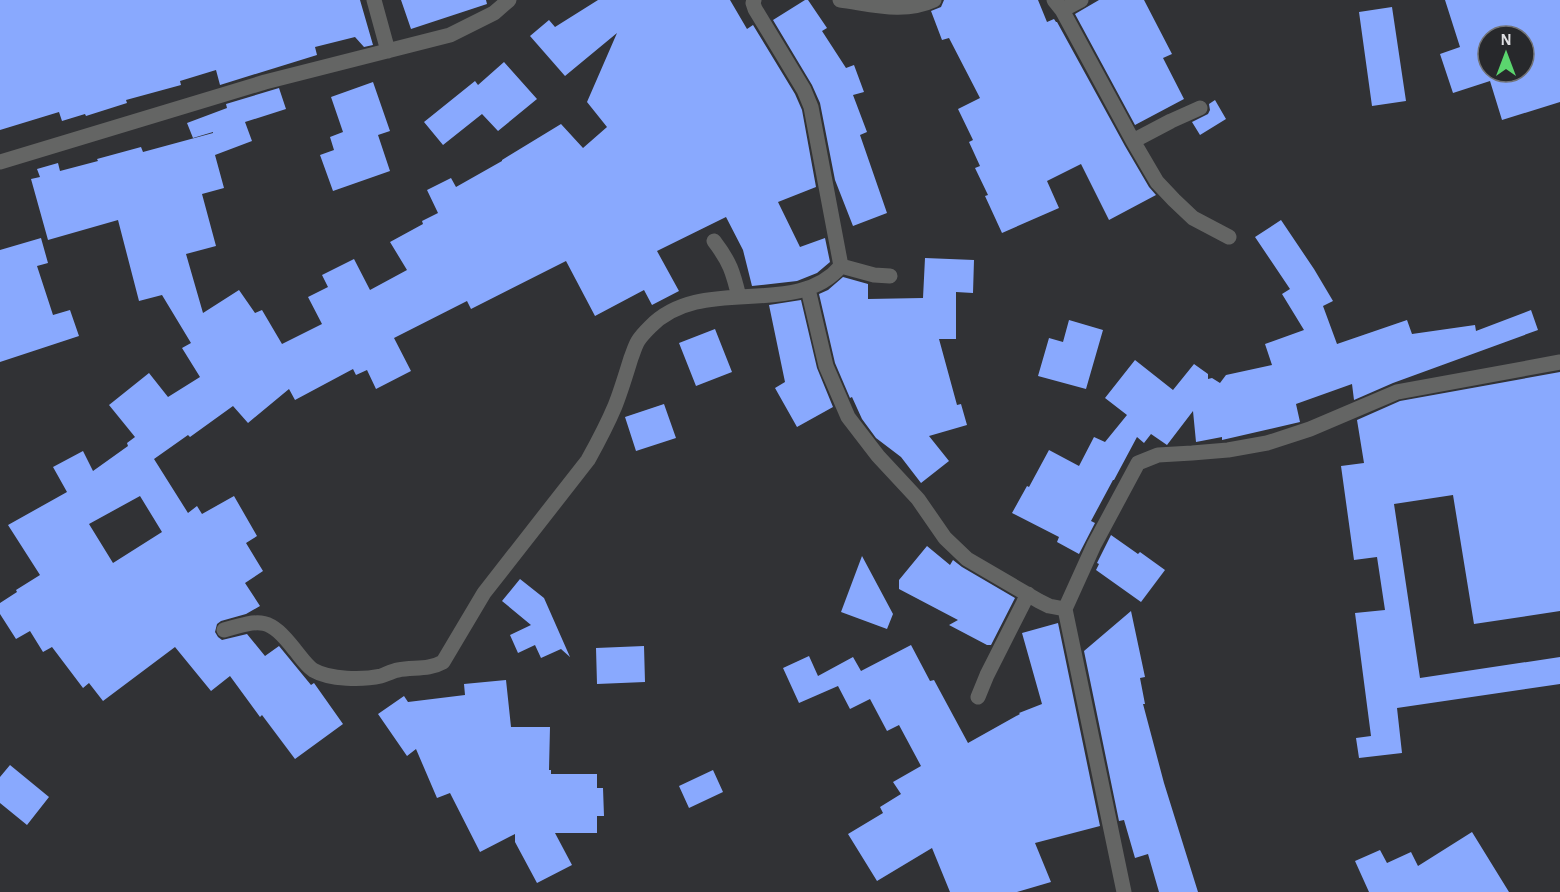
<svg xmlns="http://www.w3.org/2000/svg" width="1560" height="892" font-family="'Alegreya Sans',sans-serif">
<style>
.building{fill:#89a9fe;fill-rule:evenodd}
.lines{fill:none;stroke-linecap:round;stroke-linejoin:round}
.street{stroke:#646564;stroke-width:15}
</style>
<rect width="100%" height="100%" fill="#313235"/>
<!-- building -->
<path class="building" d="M0,0H360L373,45L364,47L355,37L315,47L317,55L220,85L216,70L180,81L181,85L126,100L127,103L86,116L85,114L62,121L59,112L0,130Z
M401,0H486L487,4L411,29Z
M598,0H730L747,29L753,25L795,94L802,110L816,187L778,202L800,247L825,238L830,262L817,273L797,281L752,286L743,250L726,217L657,251L679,291L652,305L644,290L595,316L566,261L471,309L467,301L394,338L411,371L376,389L367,370L356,375L353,369L295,400L289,389L248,423L233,406L190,437L188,435L154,459L188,513L197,506L202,514L234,496L257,536L246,543L263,571L245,583L260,606L246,614L221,621L217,624L215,632L218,637L222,640L247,634L265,656L279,646L311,685L314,683L343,724L295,759L262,715L260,717L230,676L211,691L175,647L103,701L89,683L83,688L52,647L43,652L30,631L16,639L0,614V603L17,592L16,590L40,575L8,525L67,492L53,467L83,451L93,471L128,446L127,443L135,437L109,405L149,373L168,397L200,377L182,348L191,343L162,295L139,301L118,220L48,240L31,179L40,177L37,169L58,163L60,171L98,161L97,159L141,147L143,152L213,133V132L193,138L187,123L227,108L226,104L279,88L286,109L245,122L252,141L215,155L224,188L202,194L216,246L186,254L203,313L239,290L255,313L262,310L282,344L322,324L308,297L328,287L322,275L354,259L370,290L407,270L390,242L423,224L422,221L438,213L427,190L451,178L456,187L502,161V160L561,124L583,148L607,127L587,102L617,33L565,76L530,36L549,20L555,27ZM140,496L162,532L113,563L89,524Z
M805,0H808L827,28L822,31L846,68L854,65L864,92L853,95L867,132L860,135L887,213L853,226L835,180L820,103L812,85L773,20Z
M944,0H1038L1047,22L1054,19L1056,22H1057L1125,146L1149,187L1156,195L1109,220L1081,164L1047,181L1059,208L1002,233L985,196L988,195L975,168L980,166L969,142L973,140L958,109L980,98L949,38L942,40L931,11L941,7Z
M1099,0H1144L1172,54L1163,58L1184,99L1135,125L1075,14Z
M1445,0H1560V102L1502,120L1490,81L1453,93L1440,54L1460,47ZM1488,36H1524V72H1488Z
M1392,7L1406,101L1372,106L1359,12Z
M504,62L537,99L498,131L482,114L443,145L424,122L475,81L478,85Z
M373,82L390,131L378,135L390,171L333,191L320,155L334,150L330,137L343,132L331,97Z
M1215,100L1226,119L1200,135L1192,122L1208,114L1210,110L1209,104Z
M1281,220L1314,269L1333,301L1323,306L1337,344L1407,320L1412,334L1475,325L1476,331L1531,310L1538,330L1393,383L1354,400L1352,384L1296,404L1300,422L1222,440V437L1196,442L1193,411L1167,445L1151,434L1144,443L1137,437L1114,480H1113L1091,521L1095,523L1079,554L1057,542L1059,537L1012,513L1027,486L1029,487L1049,450L1079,466L1094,437L1105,442L1127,415L1105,398L1135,360L1173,390L1194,364L1208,374V379L1212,378L1220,383L1226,375L1272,365L1265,344L1304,330L1282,294L1290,289L1255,237Z
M41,238L48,263L37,266L53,315L70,310L79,336L0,362V250Z
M925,258L974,260L973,293L956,292V339H939L957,405L961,404L967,425L929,436L949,461L921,483L901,457L876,438L862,419L852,397L850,398L835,363L819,294L828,290L843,277L868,284V299L923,298Z
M801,300L817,368L833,407L797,427L775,388L785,382L769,305Z
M1069,320L1103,330L1086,389L1038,376L1049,338L1063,342Z
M715,329L732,372L696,386L679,343Z
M1560,372V611L1474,624L1453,495L1394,504L1420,678L1560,657V684L1397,708L1402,753L1359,758L1356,738L1371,736L1355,613L1385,610L1377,557L1354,560L1341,466L1364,463L1357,420L1400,401Z
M664,404L676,438L636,451L625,417Z
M1111,535L1138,554L1140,552L1165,570L1141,602L1096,570L1099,564L1097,563Z
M927,546L950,565L953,560L962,567L1015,598L991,645H987L949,625L958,620L899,589V580Z
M862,556L893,614L887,629L841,612Z
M520,579L544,598L570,657L561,649L541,658L535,645L518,653L510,635L531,625L502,601Z
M1131,611L1145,677L1140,678L1145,704H1143L1164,783L1198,892H1159L1148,854L1135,858L1124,820L1119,821L1084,651Z
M1058,623L1100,826L1035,843L1051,882L1017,892H950L932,848L877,881L848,834L883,813L880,807L901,794L893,782L921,766L899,725L887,731L870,699L850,709L838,686L799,703L783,668L809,656L818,676L853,657L861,671L911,645L930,681L934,680L968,743L1020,714L1019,713L1042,704L1022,633Z
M644,646L645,682L597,684L596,648Z
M506,680L511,727H550L549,770H551V774H597V788H603L604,816H597V833H555L572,865L537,883L515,842V834L480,852L450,793L437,798L416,749L407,756L378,714L404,696L408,702L465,695L464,684Z
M10,765L49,797L27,825L0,803V777Z
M713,770L723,792L689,808L679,786Z
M1472,832L1509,892H1369L1355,861L1380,850L1387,863L1411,852L1418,866Z"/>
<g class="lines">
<!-- street -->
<path class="street" d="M374,0L388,51
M840,0C871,4 904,14 934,0
M1054,0L1062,10L1133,141L1157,182L1174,200L1193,218L1229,237
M1062,10L1081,0
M1133,141L1171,121L1200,108
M0,162L265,82L450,35L494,13L509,0
M714,241C730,262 733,272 739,297
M841,266L874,275L890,276
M808,289L826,366L848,417L878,456L918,499L945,538L967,559L1039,601L1049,606L1065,609
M224,630C262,619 269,617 295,650C300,656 306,665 313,670C330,680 363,680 381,676C387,674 392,671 398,670C414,667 429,670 443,662L484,593L588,460C598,442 607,425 615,406C621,391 626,374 631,358C633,353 635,346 638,341C641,336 646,331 650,327C702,273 796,320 841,266L811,107L804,90L755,9L753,3L754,0
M978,697L987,675L1028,594
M1124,892L1065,609L1094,545L1138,463L1158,455L1192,453L1228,450L1267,443L1310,429L1397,392L1560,362"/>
</g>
<!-- north arrow -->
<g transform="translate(1506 54)"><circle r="28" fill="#27282b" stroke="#717275" stroke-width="1.5"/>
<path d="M0-4.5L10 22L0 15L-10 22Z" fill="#5bd56e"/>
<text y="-9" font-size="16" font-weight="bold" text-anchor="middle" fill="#e0e0e3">N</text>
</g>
</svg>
